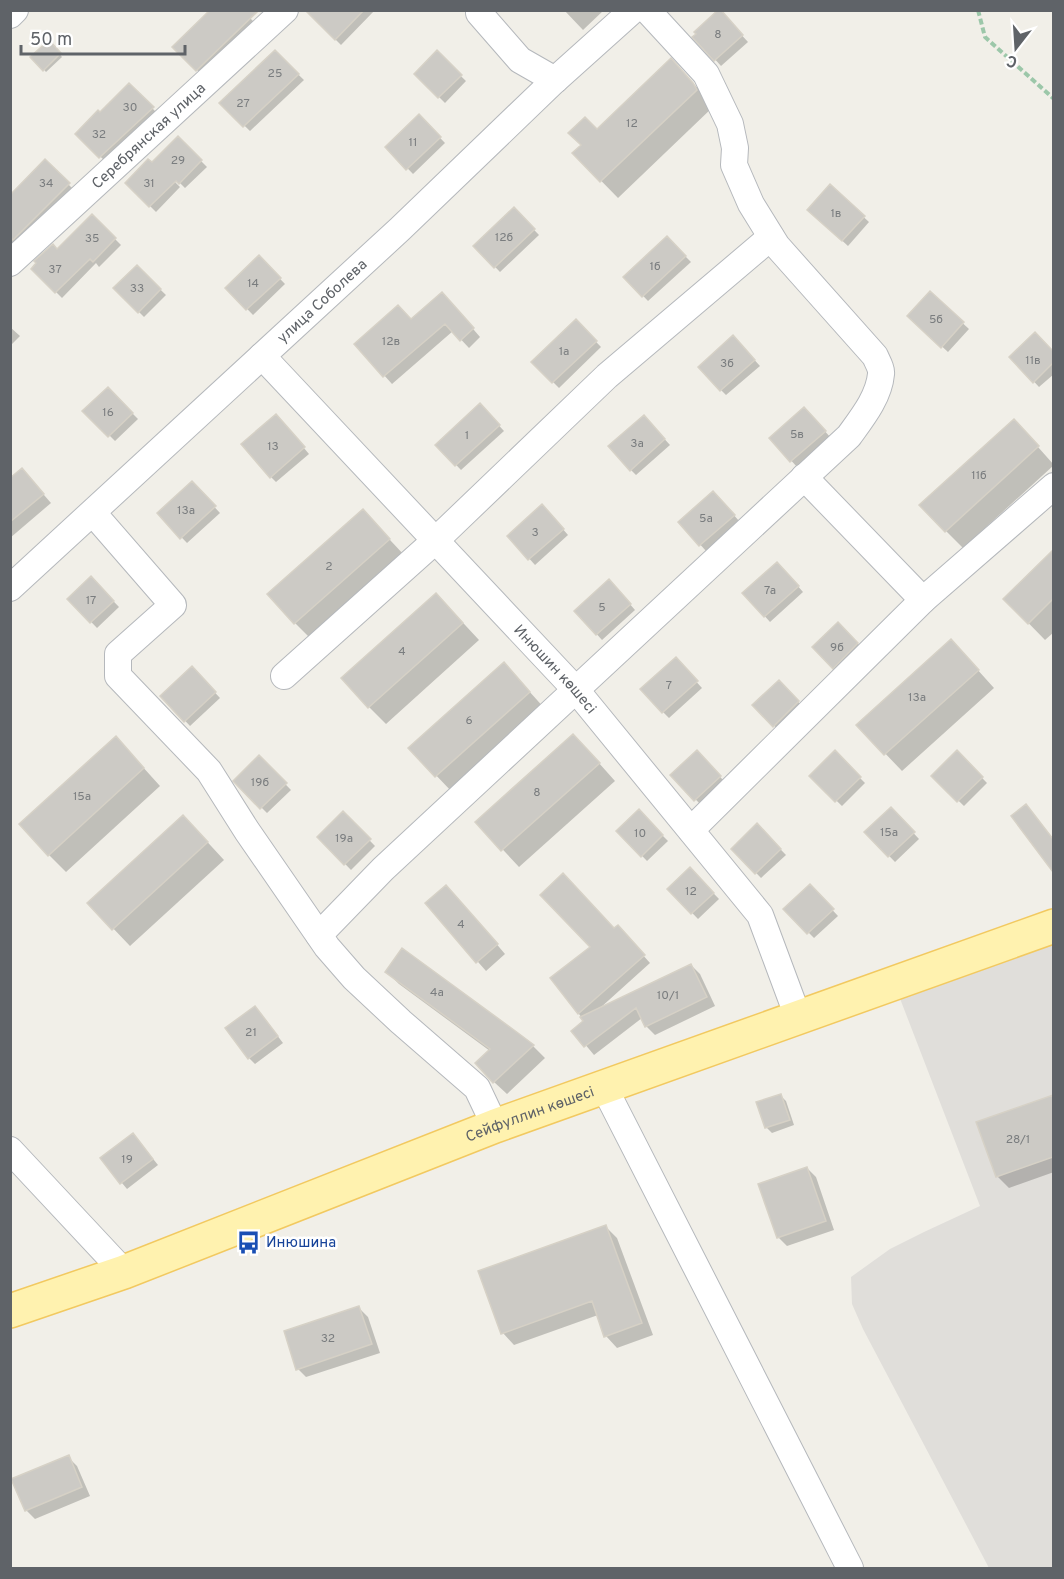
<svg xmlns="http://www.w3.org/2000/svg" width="1064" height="1579" font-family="Overpass,sans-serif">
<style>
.industrial{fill:#e0deda}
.shadow{fill:#0003}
.building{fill:#cccac5;stroke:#d6d1c6;stroke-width:1.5}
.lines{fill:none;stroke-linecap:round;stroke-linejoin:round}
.minor-casing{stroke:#b5b8bc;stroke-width:28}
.major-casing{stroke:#f2c960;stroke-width:36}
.path{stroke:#9cc7a9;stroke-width:4;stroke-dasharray:6 3;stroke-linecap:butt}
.minor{stroke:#fff;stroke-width:26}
.major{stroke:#fff2af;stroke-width:33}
.labels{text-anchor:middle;stroke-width:5;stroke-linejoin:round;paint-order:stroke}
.number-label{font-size:12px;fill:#7a7d7f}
.street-label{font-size:15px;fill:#5f6368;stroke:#fff}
.transit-label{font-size:15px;fill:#164399;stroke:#fff;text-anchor:start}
</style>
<rect width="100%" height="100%" fill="#f1efe8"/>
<!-- industrial -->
<path class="industrial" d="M1053,926V1568H989L863,1329L852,1304L851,1277L890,1249L924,1232L980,1206L894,983Z"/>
<!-- shadow -->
<path class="shadow" d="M242,10L256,24L203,76L174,47Z
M318,10H375L341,45L312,16Z
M564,10H604L583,30Z
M725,17L748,42L721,66L695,37Z
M49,42L62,57L46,72L33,57Z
M275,52L304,80L250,131L221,103Z
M437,53L466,81L445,103L416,74Z
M671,60L710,101L713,107L618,198L574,153Z
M129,85L158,114L106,162L77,134Z
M419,116L445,143L413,174L387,147Z
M178,138L207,167L185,188L171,174L169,176L180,187L156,212L127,183L152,164Z
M45,161L74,190L10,252V196Z
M831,187L869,222L848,246L809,210Z
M514,209L539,235L500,272L475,246Z
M92,216L121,245L99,267L96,263L62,298L33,269L57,251Z
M667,238L691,262L648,301L625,277Z
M259,257L285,284L253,315L227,288Z
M137,267L166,295L144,317L115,288Z
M930,293L969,329L948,352L909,316Z
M450,302L480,337L469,348L453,331L392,384L356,344Z
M576,321L601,347L559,388L533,362Z
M10,327L20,336L10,346Z
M1035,334L1054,353V374L1039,387L1011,357Z
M739,343L760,366L726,395L721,390Z
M108,389L138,419L115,441L85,411Z
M480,405L504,431L461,470L437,445Z
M810,414L830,437L797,467L771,438Z
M282,422L309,454L276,482L271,477Z
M649,422L670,445L636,475L631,470Z
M1030,438L1054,465L963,548L946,531Z
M30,479L51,503L10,538V480Z
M192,483L220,513L187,543L159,514Z
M719,498L739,521L706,551L680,522Z
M363,511L405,556L312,640L295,623Z
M548,512L568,535L535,565L509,536Z
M1054,552V632L1045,640L1005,599Z
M783,569L803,592L770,622L744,593Z
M91,578L119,607L97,628L69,599Z
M615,587L635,610L602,640L576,611Z
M453,612L479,640L386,724L369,707Z
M838,624L863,649L839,673L814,647Z
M967,658L994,688L902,771L858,725Z
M681,665L702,688L669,718L663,712Z
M192,668L220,698L190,726L162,696Z
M520,681L546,710L453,793L410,748Z
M779,682L804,708L780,732L755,705Z
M957,752L987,783L964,806L933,776Z
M590,753L615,781L519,867L477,822Z
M697,753L725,782L701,805L673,776Z
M835,753L865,783L842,806L811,776Z
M132,755L160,786L66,872L49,855Z
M259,757L291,790L267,813L235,781Z
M891,809L919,839L895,862L866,832Z
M639,812L668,841L647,861L618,831Z
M343,813L375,846L351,870L319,837Z
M757,825L786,855L761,878L733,849Z
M200,834L224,860L130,946L89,903Z
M690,869L719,899L698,919L669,889Z
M810,886L838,916L814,938L785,909Z
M455,895L505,954L486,971L427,904Z
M614,930L624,934L650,963L599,1009L691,965L700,974L715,1006L655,1035L646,1026L642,1018L594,1055L574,1031L585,1022L552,978Z
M403,950L533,1046L545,1058L507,1094L494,1082L490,1051L399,984L387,972Z
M260,1013L283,1043L255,1064L249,1058Z
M780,1095L786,1101L794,1125L772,1133L766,1127Z
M1054,1096V1172L1009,1188L997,1176L978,1123Z
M138,1140L158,1165L127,1189L102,1159Z
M807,1168L816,1177L834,1230L787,1246L778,1237Z
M606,1227L617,1238L653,1335L617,1348L606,1336L598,1315L514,1345L503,1333Z
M359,1308L368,1317L380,1353L306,1377L298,1369Z
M68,1457L77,1466L90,1496L35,1519L26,1510Z"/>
<!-- building -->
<path class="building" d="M210,10H259L196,71L172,47Z
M305,10H364L335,40Z
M718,10H721L743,35L714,61L692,37L696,34L694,32Z
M49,40L61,53L43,71L30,57Z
M275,50L299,74L243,127L219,103Z
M437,50L462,75L438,98L414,74Z
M671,58L693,83L697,90L600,182L572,153L581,145L568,133L585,117L597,129Z
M129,83L154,107L99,158L75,134L98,110L100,112Z
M419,114L441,137L406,170L385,147Z
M178,136L202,160L179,184L176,181L149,207L125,183L148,159L152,162Z
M45,159L70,183L13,240L10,237V195Z
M830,184L865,216L842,241L807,210Z
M514,207L535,229L494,268L473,246Z
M92,214L116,238L93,262L90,259L55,293L31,269L36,263L34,261L53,244L57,249Z
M667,236L686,256L642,297L623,277Z
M259,255L281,278L246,310L225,288Z
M137,265L161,289L138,313L113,288Z
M930,291L964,322L941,348L907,316Z
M442,292L474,328L460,341L445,324L383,377L354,344L398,305L411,319Z
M576,319L597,341L552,383L531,362Z
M1035,332L1053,351V363L1033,383L1009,357Z
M733,335L755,360L720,391L698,367Z
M108,387L133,413L108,437L82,411Z
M480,403L500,425L455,466L435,445Z
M804,407L826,431L790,462L769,438Z
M276,414L305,447L270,478L241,444Z
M644,415L665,439L630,471L608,446Z
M1014,419L1039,446L945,532L919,505Z
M22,468L44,494L10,522V478Z
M192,481L216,506L180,539L157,513Z
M713,491L735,515L699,546L678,522Z
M542,504L564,529L528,560L507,536Z
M363,509L390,539L294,624L267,594Z
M1053,550V599L1028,624L1003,599Z
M777,562L799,586L764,617L742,593Z
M91,576L114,601L90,623L67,599Z
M609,579L631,604L596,635L574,611Z
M436,593L463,623L368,708L341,678Z
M838,622L858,643L833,669L812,647Z
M951,639L979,670L884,755L856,725Z
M676,657L698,681L662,713L640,689Z
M504,662L530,692L435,777L408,748Z
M192,666L216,692L184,722L160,696Z
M779,680L799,701L773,727L752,705Z
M573,734L600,763L501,851L475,822Z
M116,736L144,768L48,856L19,824Z
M697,750L721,776L694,801L670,775Z
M835,750L861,777L835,802L809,776Z
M957,750L983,777L957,802L931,776Z
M259,755L287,783L260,809L233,781Z
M1026,804L1053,839V872L1011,816Z
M891,807L915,832L888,857L864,832Z
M639,809L663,835L641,857L616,831Z
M343,811L371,839L344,865L317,837Z
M183,815L208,842L112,930L87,903Z
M757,823L781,849L755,874L731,849Z
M690,867L714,893L691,914L667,889Z
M563,873L614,928L618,925L645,955L578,1014L550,978L590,947L540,895Z
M810,884L834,909L807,934L783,909Z
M446,885L498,944L476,963L425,903Z
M402,948L518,1033L534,1045L493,1083L475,1063L490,1049L385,972Z
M691,964L707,997L645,1027L636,1008L584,1047L571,1031L583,1021L580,1017Z
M255,1006L278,1036L248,1059L225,1028Z
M781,1094L790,1120L765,1128L756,1102Z
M1053,1095V1157L996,1177L976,1122Z
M133,1133L153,1159L120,1184L100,1158Z
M807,1167L826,1221L777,1238L758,1184Z
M606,1225L642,1323L604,1337L592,1301L501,1334L478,1271Z
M359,1306L372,1344L296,1370L284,1331Z
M69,1455L82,1487L25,1511L11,1479Z"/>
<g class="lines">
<defs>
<g id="minor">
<path d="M479,13L520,60L555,80"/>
<path d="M10,15L15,10"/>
<path id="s1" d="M10,263L285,10"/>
<path id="s2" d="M262,356L576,690L760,915L798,1017"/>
<path d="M804,477L923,600"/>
<path d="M93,513L173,605L118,654V676L209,771L247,831L327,947L354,978L401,1022L477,1088L495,1126"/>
<path id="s3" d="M10,588L400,229L555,80L633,10"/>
<path d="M284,676L436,540L607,376L771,237"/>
<path d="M691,830L923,600L1054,486"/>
<path d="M319,935L383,869L849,436C862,418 879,397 881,374C882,369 877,361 875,356L777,246L751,204L734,165L735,148L730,124L706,74L647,10"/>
<path d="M604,1087L850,1568"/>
<path d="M10,1150L124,1272"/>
</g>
<g id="major">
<path id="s4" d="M10,1311L124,1272L495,1126L1054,926"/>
</g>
</defs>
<!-- minor casing -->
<use href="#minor" class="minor-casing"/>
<!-- major casing -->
<use href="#major" class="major-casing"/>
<!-- path -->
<path class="path" d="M978,10L985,37L1054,99"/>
<!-- minor -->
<use href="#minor" class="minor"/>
<!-- major -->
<use href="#major" class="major"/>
</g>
<!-- icons -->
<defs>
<symbol id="bus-bare" viewBox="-9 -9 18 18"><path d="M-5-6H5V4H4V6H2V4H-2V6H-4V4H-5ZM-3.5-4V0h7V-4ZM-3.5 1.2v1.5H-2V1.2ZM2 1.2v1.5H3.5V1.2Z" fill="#1a4fb4" stroke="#fff" stroke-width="2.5" paint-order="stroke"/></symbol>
</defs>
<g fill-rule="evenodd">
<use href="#bus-bare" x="232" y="1226" width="33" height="33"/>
</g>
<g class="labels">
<!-- number labels -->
<g class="number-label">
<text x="718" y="38">8</text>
<text x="275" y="77">25</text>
<text x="243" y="107">27</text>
<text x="130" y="111">30</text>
<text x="632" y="127">12</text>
<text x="99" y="138">32</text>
<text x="413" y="146">11</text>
<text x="178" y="164">29</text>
<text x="46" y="187">34</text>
<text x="149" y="187">31</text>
<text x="836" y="217">1в</text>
<text x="504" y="241">12б</text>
<text x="92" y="242">35</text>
<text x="655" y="270">1б</text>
<text x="55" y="273">37</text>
<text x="253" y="287">14</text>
<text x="137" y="292">33</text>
<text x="936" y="323">5б</text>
<text x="391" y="345">12в</text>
<text x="564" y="355">1а</text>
<text x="1033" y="364">11в</text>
<text x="727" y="367">3б</text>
<text x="108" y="416">16</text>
<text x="797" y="438">5в</text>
<text x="467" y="439">1</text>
<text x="637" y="447">3а</text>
<text x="273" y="450">13</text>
<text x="979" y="479">11б</text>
<text x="186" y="514">13а</text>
<text x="706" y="522">5а</text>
<text x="535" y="536">3</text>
<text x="329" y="570">2</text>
<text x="770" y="594">7а</text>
<text x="91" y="604">17</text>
<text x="602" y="611">5</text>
<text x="837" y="651">9б</text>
<text x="402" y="655">4</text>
<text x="669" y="689">7</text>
<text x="917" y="701">13а</text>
<text x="469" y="724">6</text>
<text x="260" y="786">19б</text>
<text x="537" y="796">8</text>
<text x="82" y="800">15а</text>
<text x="889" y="836">15а</text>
<text x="640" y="837">10</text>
<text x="344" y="842">19а</text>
<text x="691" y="895">12</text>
<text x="461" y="928">4</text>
<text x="437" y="996">4а</text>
<text x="668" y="999">10/1</text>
<text x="251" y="1036">21</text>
<text x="1018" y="1143">28/1</text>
<text x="127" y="1163">19</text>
<text x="328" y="1342">32</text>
</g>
<!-- street labels -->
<g class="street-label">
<text dy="5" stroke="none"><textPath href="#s1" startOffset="188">Серебрянская улица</textPath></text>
<text dy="5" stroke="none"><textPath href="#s3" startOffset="424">улица Соболева</textPath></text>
<text dy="5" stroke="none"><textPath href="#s2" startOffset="429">Инюшин көшесі</textPath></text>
<text dy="5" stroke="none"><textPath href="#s4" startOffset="556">Сейфуллин көшесі</textPath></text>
</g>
<!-- transit labels -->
<g class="transit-label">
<text x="266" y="1247">Инюшина</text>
</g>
</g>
<!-- border -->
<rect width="1064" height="1579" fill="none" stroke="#5f6368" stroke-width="24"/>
<!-- north arrow -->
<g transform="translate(1016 48) rotate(197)" stroke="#ffffff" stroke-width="4.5" paint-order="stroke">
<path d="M0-4.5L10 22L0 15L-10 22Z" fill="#5f6368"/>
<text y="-9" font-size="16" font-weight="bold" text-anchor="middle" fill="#5f6368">С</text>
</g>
<!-- scale -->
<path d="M21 45v9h164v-9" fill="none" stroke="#5f6368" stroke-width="3"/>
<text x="30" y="45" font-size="18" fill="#5f6368" stroke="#ffffff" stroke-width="4.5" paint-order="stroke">50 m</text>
</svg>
